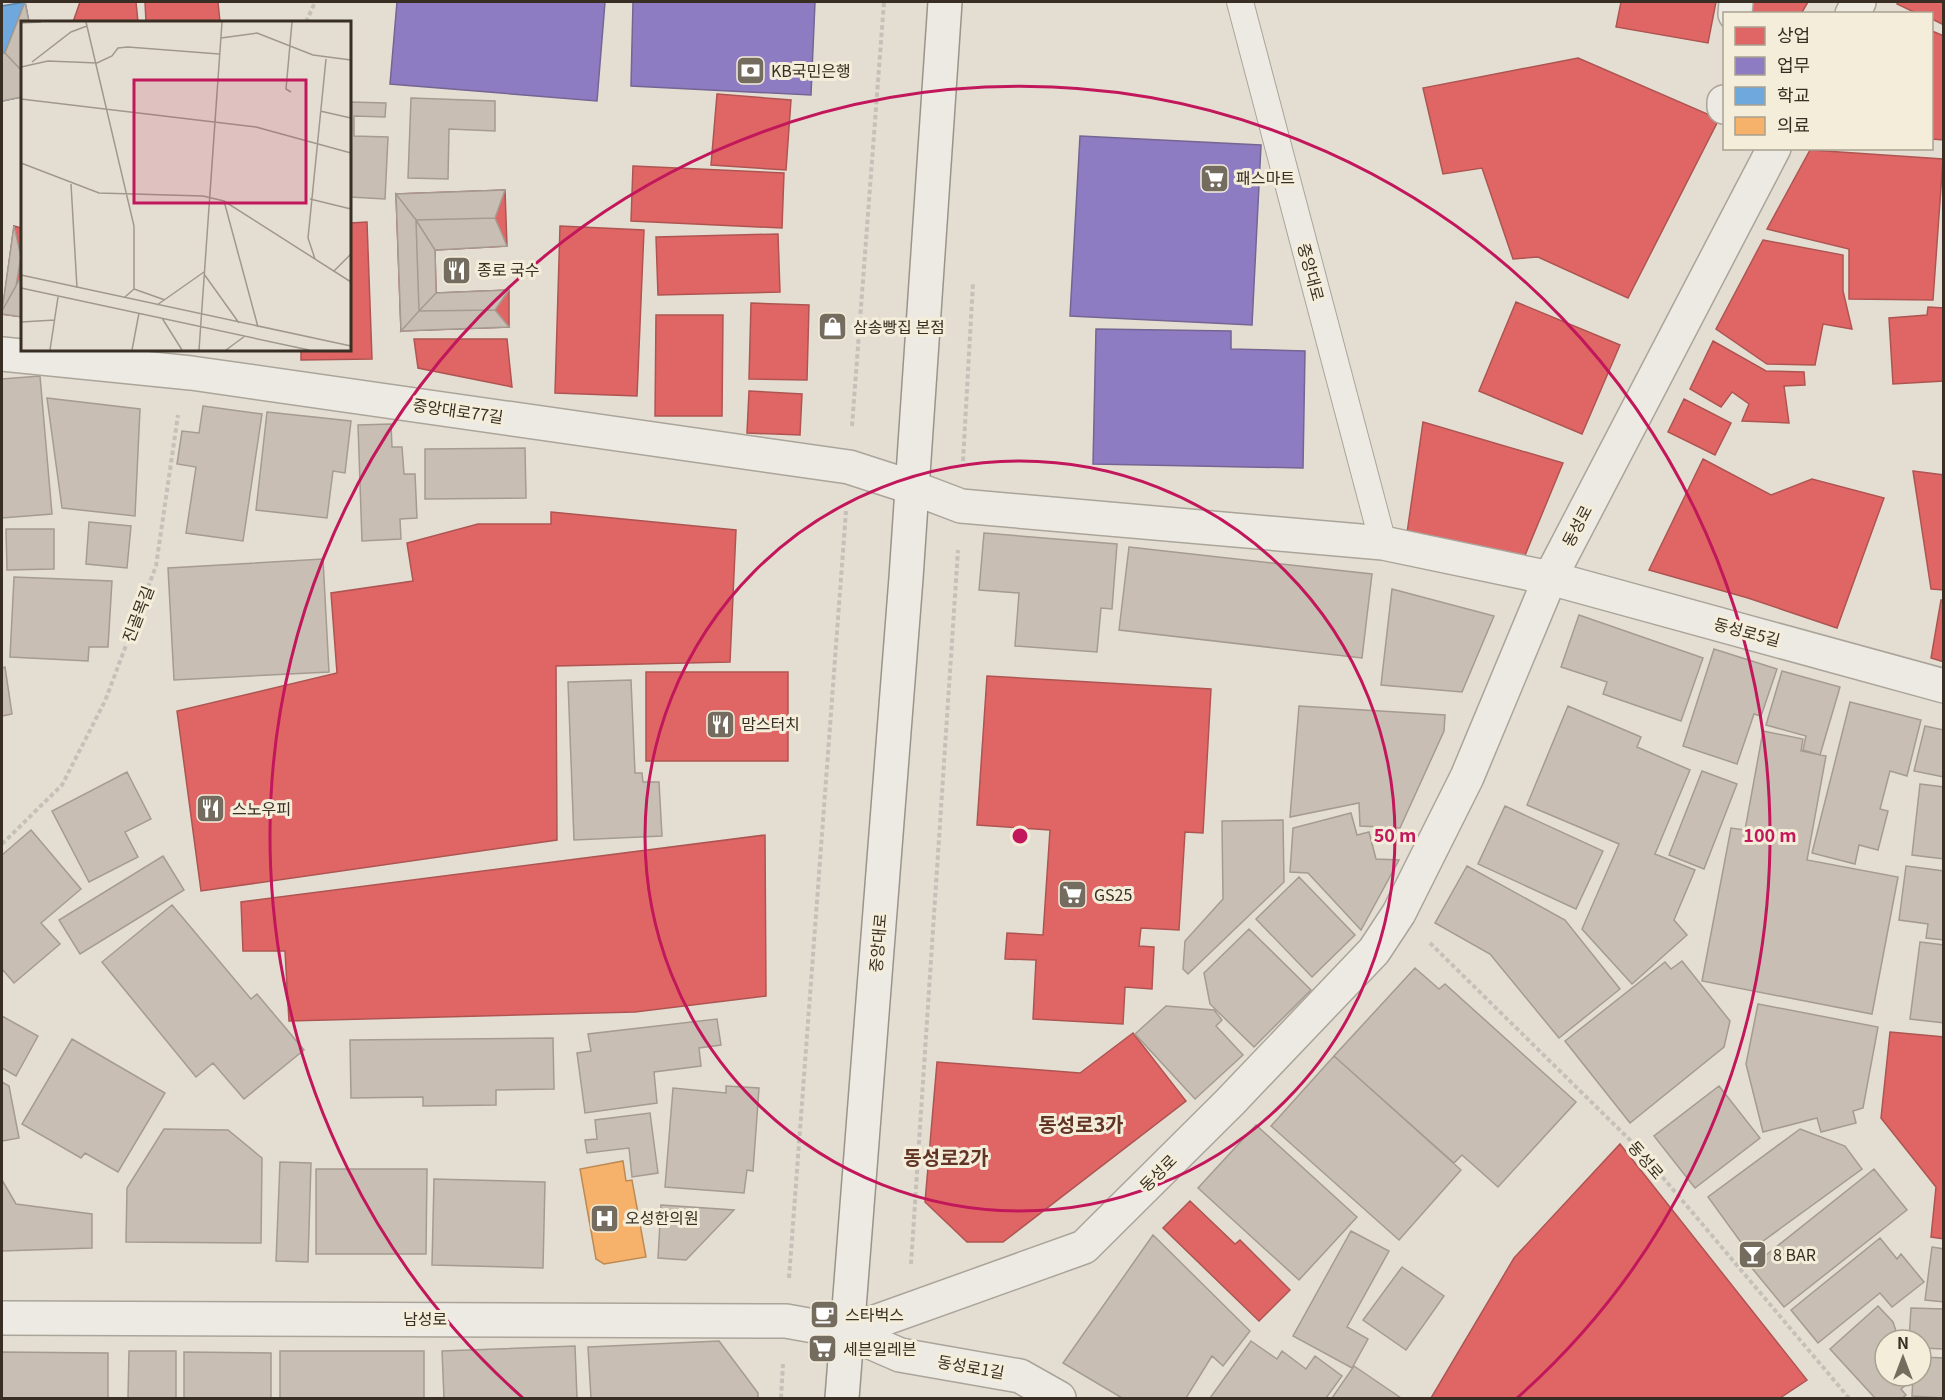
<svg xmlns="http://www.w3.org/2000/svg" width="1945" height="1400" font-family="Georgia,'Noto Sans KR',serif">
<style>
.shops{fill:#e06666;stroke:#ae5552;stroke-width:1.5}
.offices{fill:#8e7cc3;stroke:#746593;stroke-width:1.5}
.schools{fill:#6fa8dc;stroke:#5f83a4;stroke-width:1.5}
.health{fill:#f6b26b;stroke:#bd8a55;stroke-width:1.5}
.building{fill:#c8beb3;stroke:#a59b91;stroke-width:1.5}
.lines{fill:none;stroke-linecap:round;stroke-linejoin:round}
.service-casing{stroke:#aaa49a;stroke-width:28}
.pedestrian-casing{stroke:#aaa49a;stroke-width:36}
.minor-casing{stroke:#aaa49a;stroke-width:36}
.tertiary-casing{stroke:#aaa49a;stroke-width:36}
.secondary-casing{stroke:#9a948a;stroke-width:36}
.path{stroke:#c5c1ba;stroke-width:4;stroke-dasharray:4.5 3;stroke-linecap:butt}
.service{stroke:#eceae3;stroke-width:26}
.pedestrian{stroke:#eceae3;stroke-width:33}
.minor{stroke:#eceae3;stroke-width:33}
.tertiary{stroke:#eceae3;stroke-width:33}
.secondary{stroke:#eceae3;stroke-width:33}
.ring{fill:none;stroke:#c2185b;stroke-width:3}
.labels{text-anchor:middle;stroke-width:6;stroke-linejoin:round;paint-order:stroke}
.poi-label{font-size:16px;fill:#392e23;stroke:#f3edda;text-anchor:start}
.street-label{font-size:16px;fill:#392e23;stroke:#f3edda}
.quarter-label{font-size:20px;font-weight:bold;fill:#623426;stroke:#f3edda}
.inset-road{fill:none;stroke:#a0988c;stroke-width:1.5}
.view{fill:#c2185b;fill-opacity:0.15;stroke:#c2185b;stroke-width:3}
.inset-edge{fill:none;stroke:#392e23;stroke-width:3}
.centre{fill:#c2185b;stroke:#f3edda;stroke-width:3}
.ring-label{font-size:18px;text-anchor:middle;font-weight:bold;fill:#c2185b;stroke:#f3edda;stroke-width:6;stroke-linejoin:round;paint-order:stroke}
</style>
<rect width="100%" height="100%" fill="#e4ded2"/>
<!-- shops -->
<path class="shops" d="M80,2H136L138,22H73Z
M145,2H218L220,22H146Z
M1621,2H1716L1708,43L1616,27Z
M1752,2H1808L1801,14H1757L1750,10Z
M1898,2H1944V25L1932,19V14H1918L1897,4Z
M1932,31L1944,36V140L1932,139Z
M1578,58L1719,119L1628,298L1538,257L1513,259L1482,168L1443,174L1423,88Z
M717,94L791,100L786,170L711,165Z
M1810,150L1943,159L1933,300L1849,299V249L1767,229Z
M633,166L784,173L782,228L631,221Z
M505,190L507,246L435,250L436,293L509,290V327L401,331L396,194Z
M367,222L372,359L301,360V350H350V223Z
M14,226L22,228V317L2,314Z
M14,226L22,228V263L21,257Z
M560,226L644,230L637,396L555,393Z
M778,234L780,292L658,295L656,237Z
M1763,240L1843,255V291L1852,329L1823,324L1815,365L1767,364L1716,329Z
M1516,302L1620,345L1582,434L1479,391Z
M751,303L809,305L807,380L749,379Z
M1928,307L1944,308V381L1893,384L1889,318L1927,315Z
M656,315H723L722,416H655Z
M414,339H507L512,387L418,368Z
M1713,341L1766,371L1804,372L1805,385L1784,386L1789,423L1742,421L1749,404L1732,392L1721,407L1690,389Z
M749,391L802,394L800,435L747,433Z
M1684,399L1731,423L1715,455L1668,432Z
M1423,422L1563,463L1519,570L1407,533Z
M1703,459L1771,495L1812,479L1884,498L1837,628L1748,598L1649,570Z
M1913,471L1944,475V590L1931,589Z
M551,512L736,530L730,662L556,666L557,840L201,891L177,711L337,673L331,593L413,581L407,543L478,524H551Z
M1941,600H1944V662L1931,658Z
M646,672H788V761H646Z
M987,676L1211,689L1203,833L1185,832L1179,930L1141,928L1139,946L1154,947L1152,989L1125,987L1123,1024L1033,1019L1036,960L1005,959L1007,933L1043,935L1050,830L977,825Z
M765,835L766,996L635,1012L289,1021L285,951H243L241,902Z
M1890,1032L1944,1037V1239L1931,1237L1936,1187L1881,1118Z
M1133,1033L1186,1101L1003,1242H967L925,1202L937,1062L1080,1073Z
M1620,1144L1807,1380L1780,1398H1431L1514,1258Z
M1190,1201L1235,1244L1240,1240L1290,1290L1259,1321L1163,1228Z"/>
<!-- offices -->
<path class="offices" d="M397,2H605L597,101L390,84Z
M633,2H815L811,95L631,86Z
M1080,136L1261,145L1252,325L1070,316Z
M1096,329L1231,331V349L1305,351L1303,468L1093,464Z"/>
<!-- schools -->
<path class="schools" d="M25,2L29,22H22V97L2,101V6Z
M25,2L5,53L2,54V6Z"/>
<!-- health -->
<path class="health" d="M623,1161L626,1181L632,1180L646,1257L604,1264L596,1259L580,1169Z"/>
<!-- building -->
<path class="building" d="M25,2L29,22H22V71L5,53Z
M5,53L22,71V97L2,101V54Z
M411,98L495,101V131L449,129L448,179L408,178Z
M350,102L386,103L385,117L354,116V136L388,137L385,199L350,197Z
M505,190L495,218L416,220L396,194Z
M396,194L416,220L419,311L401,331Z
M495,218L507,246L435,250L416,220Z
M416,220L435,250L436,293L419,311Z
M14,226L21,257L16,286L2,311Z
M22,275V317L2,314V311Z
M509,290L495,310L419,311L436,293Z
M495,310L509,327L401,331L419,311Z
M40,376L52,514L2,518V379Z
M47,398L140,409L135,516L62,508Z
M203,406L262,414L243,541L186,533L196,467L177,464L182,431L199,433Z
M267,412L351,421L345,473L333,471L327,518L256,510Z
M391,424L392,447H402L404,474H415L417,518L400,519L401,539L362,541L358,425Z
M525,448L526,498L425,499V449Z
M89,522L131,526L127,568L86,564Z
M6,529H54V569L7,570Z
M984,533L1117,544L1112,609L1101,608L1097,652L1015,646L1019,593L979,590Z
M1129,547L1372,574L1362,658L1119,630Z
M323,559L329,672L174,680L168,568Z
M14,577L112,581L108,647H89L88,661L10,657Z
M1392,589L1494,616L1462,692L1381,685Z
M1579,615L1703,658L1681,721L1603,694L1607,682L1561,667Z
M1714,649L1777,669L1761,716L1754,714L1737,764L1683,746Z
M5,667L12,714L2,716V668Z
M1782,671L1840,687L1820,755L1803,750L1806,736L1766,725Z
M631,680L635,773H642L643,782H659L662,836L574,840L568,682Z
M1850,702L1921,720L1907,776L1890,771L1880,809L1888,811L1878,850L1859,845L1855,864L1812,853Z
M1299,706L1445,715L1444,731L1400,828L1360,826L1359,803L1290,817Z
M1568,706L1641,737L1637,747L1690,770L1655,854L1695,870L1674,920L1687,935L1632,984L1582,929L1619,844L1527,805Z
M1925,726L1944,730V777L1914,771Z
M1763,731L1803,739L1801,751L1826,756L1807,860L1898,877L1872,1014L1702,981L1731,828L1745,830Z
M1702,771L1737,784L1704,869L1669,855Z
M127,772L151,819L125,832L138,857L89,882L52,811Z
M1920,784L1944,787V859L1912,855Z
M1505,806L1603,851L1576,909L1478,864Z
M1351,813L1357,835L1369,832L1376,859L1399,860L1361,930L1308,873L1290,872L1293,828Z
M1283,820L1284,882L1188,974L1183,969L1185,941L1223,899L1222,821Z
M31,830L81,889L41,923L60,944L14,983L2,969V855Z
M163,856L184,890L80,954L59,920Z
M1467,866L1565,920L1620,989L1559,1038L1490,954L1435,923Z
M1906,866L1944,871V940L1926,938L1928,924L1899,920Z
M1299,877L1355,935L1312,977L1256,919Z
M172,905L251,999L257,994L304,1050L244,1099L213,1063L196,1077L102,962Z
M1249,929L1311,990L1254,1047L1210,1004L1204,973Z
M1920,942L1944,945V1023L1910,1019Z
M1682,961L1730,1021L1724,1047L1630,1123L1565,1041L1665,962L1671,969Z
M1415,968L1439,989L1445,984L1576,1102L1498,1187L1462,1155L1454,1163L1334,1056Z
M1758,1004L1878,1027L1863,1108L1853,1111L1856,1123L1821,1132L1817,1118L1763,1132L1746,1064Z
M1166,1006L1214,1010L1222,1020L1216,1026L1243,1055L1195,1099L1135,1034Z
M2,1016L38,1036L16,1076L2,1068Z
M717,1019L721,1045L699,1048L701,1066L654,1072L657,1103L585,1113L577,1053L591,1051L588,1034Z
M553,1038L554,1089L496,1090V1105L423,1106V1097L351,1098L350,1040Z
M72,1039L165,1093L118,1172L85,1153L81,1158L22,1124Z
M1334,1056L1461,1170L1399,1240L1271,1126Z
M2,1082L9,1086L19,1138L2,1141Z
M726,1086L759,1088L753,1171L747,1170L744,1193L665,1187L673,1088L726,1093Z
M1719,1086L1760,1138L1695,1188L1654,1136Z
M650,1113L658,1173L632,1177L629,1148L587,1153L585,1140L597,1139L595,1120Z
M1256,1125L1357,1217L1299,1280L1198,1188Z
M164,1129L228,1130L262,1158L261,1243L126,1242L127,1188Z
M1800,1129L1845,1146L1862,1169L1748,1252L1708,1197Z
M280,1162L311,1163L308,1262L276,1261Z
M316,1169H427L426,1254H316Z
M1874,1169L1907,1210L1784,1307L1751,1267Z
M434,1179L545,1182L543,1268L432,1265Z
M2,1180L16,1204L92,1214V1248L2,1251Z
M661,1205L734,1210L686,1260L658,1258Z
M1351,1231L1389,1251L1347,1327L1368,1339L1352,1368L1293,1336Z
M1153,1235L1250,1331L1223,1366L1212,1356L1186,1398H1122L1063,1363Z
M1880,1238L1897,1259L1901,1254L1924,1282L1892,1307L1880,1293L1818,1343L1791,1310Z
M1932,1247L1944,1249V1302L1925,1300Z
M1402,1267L1444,1296L1406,1350L1363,1320Z
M1878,1306L1893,1322L1899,1340H1885V1376H1904L1910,1382L1901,1389L1906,1395L1902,1398H1875L1830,1349Z
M1911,1308L1944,1309V1349L1921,1348V1340H1909Z
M719,1341L758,1393V1398H591L588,1347Z
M1251,1341L1277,1359L1282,1351L1306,1369L1315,1356L1342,1376L1326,1398H1210Z
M575,1346L577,1398H444L442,1351Z
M129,1351H176V1398H128Z
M280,1351H424V1398H280Z
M2,1352L108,1353V1398H2Z
M184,1352L271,1353V1398H184Z
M1921,1357L1944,1358V1398L1912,1396L1913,1376H1921Z
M1354,1366L1401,1398H1332Z"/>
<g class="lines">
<defs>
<path id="service" d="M1240,2L1383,543"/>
<path id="pedestrian" d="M1852,14L1859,2
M847,1332L1084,1247L1230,1102L1374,951L1399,913L1467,777L1550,578L1774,148"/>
<path id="minor" d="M1735,14L1736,2
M1724,102V107
M2,354L191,373L849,467L911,487L961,506L1383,543L1550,578L1944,686
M847,1332L900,1355L1020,1376L1059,1398"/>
<path id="tertiary" d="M2,1318L786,1321L847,1332"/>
<path id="secondary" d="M842,1398L906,578L945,2"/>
</defs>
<!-- service casing -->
<use href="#service" class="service-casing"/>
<!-- pedestrian casing -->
<use href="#pedestrian" class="pedestrian-casing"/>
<!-- minor casing -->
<use href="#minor" class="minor-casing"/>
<!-- tertiary casing -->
<use href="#tertiary" class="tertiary-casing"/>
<!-- secondary casing -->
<use href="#secondary" class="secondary-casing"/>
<!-- path -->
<path class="path" d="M306,22L315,2
M852,426L884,2
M963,461L973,283
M2,844L62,785L105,701L156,566L178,415
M1430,943L1638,1148L1849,1398
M911,1264L958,550
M789,1278L846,511
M781,1398L783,1364"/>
<!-- service -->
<use href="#service" class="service"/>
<!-- pedestrian -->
<use href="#pedestrian" class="pedestrian"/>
<!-- minor -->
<use href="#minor" class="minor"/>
<!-- tertiary -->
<use href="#tertiary" class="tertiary"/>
<!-- secondary -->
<use href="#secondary" class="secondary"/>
</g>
<!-- distance rings -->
<g class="ring">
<circle cx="1020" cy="836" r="375"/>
<path d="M523 1398A750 750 0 1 1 1517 1398"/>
</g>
<!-- icons -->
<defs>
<symbol id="bank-square" viewBox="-11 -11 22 22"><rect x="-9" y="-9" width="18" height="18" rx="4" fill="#756c60" stroke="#f3edda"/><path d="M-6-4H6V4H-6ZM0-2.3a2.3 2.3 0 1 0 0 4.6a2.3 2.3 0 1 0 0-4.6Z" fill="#fff"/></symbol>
<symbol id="supermarket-square" viewBox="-11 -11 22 22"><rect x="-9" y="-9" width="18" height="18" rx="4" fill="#756c60" stroke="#f3edda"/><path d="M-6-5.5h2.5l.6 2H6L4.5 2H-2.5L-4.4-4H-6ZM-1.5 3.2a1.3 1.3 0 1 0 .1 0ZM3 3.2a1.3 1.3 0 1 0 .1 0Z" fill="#fff"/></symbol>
<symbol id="restaurant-square" viewBox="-11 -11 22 22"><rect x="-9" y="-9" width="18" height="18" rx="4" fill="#756c60" stroke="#f3edda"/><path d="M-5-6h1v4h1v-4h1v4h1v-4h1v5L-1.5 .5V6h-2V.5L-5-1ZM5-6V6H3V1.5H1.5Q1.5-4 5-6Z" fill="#fff"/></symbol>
<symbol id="shop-square" viewBox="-11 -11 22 22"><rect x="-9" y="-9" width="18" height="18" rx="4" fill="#756c60" stroke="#f3edda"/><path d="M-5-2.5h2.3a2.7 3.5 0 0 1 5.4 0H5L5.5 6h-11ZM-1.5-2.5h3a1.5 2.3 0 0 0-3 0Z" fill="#fff"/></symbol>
<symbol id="hospital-square" viewBox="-11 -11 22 22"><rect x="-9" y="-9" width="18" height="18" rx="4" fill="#756c60" stroke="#f3edda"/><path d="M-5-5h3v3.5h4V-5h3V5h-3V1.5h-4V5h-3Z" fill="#fff"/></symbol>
<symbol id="bar-square" viewBox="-11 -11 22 22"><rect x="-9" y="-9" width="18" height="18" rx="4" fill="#756c60" stroke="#f3edda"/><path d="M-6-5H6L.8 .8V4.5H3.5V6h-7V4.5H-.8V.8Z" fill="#fff"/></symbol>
<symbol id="cafe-square" viewBox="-11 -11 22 22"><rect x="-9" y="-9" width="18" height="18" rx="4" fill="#756c60" stroke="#f3edda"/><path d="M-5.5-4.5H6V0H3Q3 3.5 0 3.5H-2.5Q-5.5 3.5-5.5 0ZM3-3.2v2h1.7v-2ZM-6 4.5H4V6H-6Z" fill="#fff"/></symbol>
</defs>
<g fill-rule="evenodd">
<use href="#bank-square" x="734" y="54" width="33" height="33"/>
<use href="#supermarket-square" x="1198" y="162" width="33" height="33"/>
<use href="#restaurant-square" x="440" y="254" width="33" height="33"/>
<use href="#shop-square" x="816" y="310" width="33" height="33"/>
<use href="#restaurant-square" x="704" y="708" width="33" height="33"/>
<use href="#restaurant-square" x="194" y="792" width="33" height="33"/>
<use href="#supermarket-square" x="1056" y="878" width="33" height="33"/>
<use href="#hospital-square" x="588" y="1202" width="33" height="33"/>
<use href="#bar-square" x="1736" y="1238" width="33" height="33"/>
<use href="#cafe-square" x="808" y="1298" width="33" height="33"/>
<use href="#supermarket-square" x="806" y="1332" width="33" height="33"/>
</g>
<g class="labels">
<!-- poi labels -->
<g class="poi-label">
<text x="771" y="77">KB국민은행</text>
<text x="1236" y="184">패스마트</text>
<text x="477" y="276">종로 국수</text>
<text x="853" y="333">삼송빵집 본점</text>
<text x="741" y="730">맘스터치</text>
<text x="232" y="815">스노우피</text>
<text x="1094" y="901">GS25</text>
<text x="625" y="1224">오성한의원</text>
<text x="1773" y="1261">8 BAR</text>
<text x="845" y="1321">스타벅스</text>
<text x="843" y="1355">세븐일레븐</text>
</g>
<!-- street labels -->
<g class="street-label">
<text transform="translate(1311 272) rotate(75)" y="6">중앙대로</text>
<text transform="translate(458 411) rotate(8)" y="6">중앙대로77길</text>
<text transform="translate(1577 526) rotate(-62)" y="6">동성로</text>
<text transform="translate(138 614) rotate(-69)" y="6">진골목길</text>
<text transform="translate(1747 632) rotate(15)" y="6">동성로5길</text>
<text transform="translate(878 943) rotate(-85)" y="6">중앙대로</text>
<text transform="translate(1646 1160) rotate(49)" y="6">동성로</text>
<text transform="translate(1158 1173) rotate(-45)" y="6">동성로</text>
<text x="425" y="1325">남성로</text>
<text transform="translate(971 1367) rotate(10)" y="6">동성로1길</text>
</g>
<!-- quarter labels -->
<g class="quarter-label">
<text x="1081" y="1132">동성로3가</text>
<text x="946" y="1165">동성로2가</text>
</g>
</g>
<!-- overview -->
<g transform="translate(21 21)">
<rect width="330" height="330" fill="#e4ded2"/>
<path class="inset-road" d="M65,1L113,205V268L104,276M0,2L20,1M200,17L236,12L292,34L330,39M11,41L50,11L66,5M0,46L27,40L76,42L91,35L97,27L107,26L198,33M270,71L265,68L271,1M0,78L235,106L330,132M299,90L330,97M0,142L78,172L182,175L203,180L330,261M50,163L56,267M289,178L330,188M203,180L237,306M294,238L287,217L305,38M313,250L330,233M183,253L218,302M0,254L330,325M0,267L288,329M113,268L144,279M136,284L183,251M141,297L161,329M0,301L34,299M29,329L37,276M111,329L118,292M178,329L201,1M205,329L224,315"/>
<path class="view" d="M113,59H285V182H113Z"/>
<rect width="330" height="330" class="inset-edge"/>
</g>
<circle cx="1020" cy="836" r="9" class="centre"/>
<g class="ring-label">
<text x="1395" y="842">50 m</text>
<text x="1770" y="842">100 m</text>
</g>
<!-- border -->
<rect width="1945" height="1400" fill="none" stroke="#392e23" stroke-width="6"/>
<!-- legend -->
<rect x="1723" y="12" width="210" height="138" fill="#f3edda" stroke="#a9a191" stroke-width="1.5"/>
<rect x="1735" y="27" width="30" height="18" fill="#e06666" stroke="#a9a191" stroke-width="1.5"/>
<text x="1777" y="42" font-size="18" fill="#392e23">상업</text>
<rect x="1735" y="57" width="30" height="18" fill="#8e7cc3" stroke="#a9a191" stroke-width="1.5"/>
<text x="1777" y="72" font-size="18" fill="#392e23">업무</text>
<rect x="1735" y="87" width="30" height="18" fill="#6fa8dc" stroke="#a9a191" stroke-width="1.5"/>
<text x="1777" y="102" font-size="18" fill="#392e23">학교</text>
<rect x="1735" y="117" width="30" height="18" fill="#f6b26b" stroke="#a9a191" stroke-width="1.5"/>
<text x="1777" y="132" font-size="18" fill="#392e23">의료</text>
<!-- north arrow -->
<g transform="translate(1903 1358)"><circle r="28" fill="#f3edda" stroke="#a9a191" stroke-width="1.5"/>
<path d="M0-4.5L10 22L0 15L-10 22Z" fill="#756c60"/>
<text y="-9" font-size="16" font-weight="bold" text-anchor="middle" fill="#392e23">N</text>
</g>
</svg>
